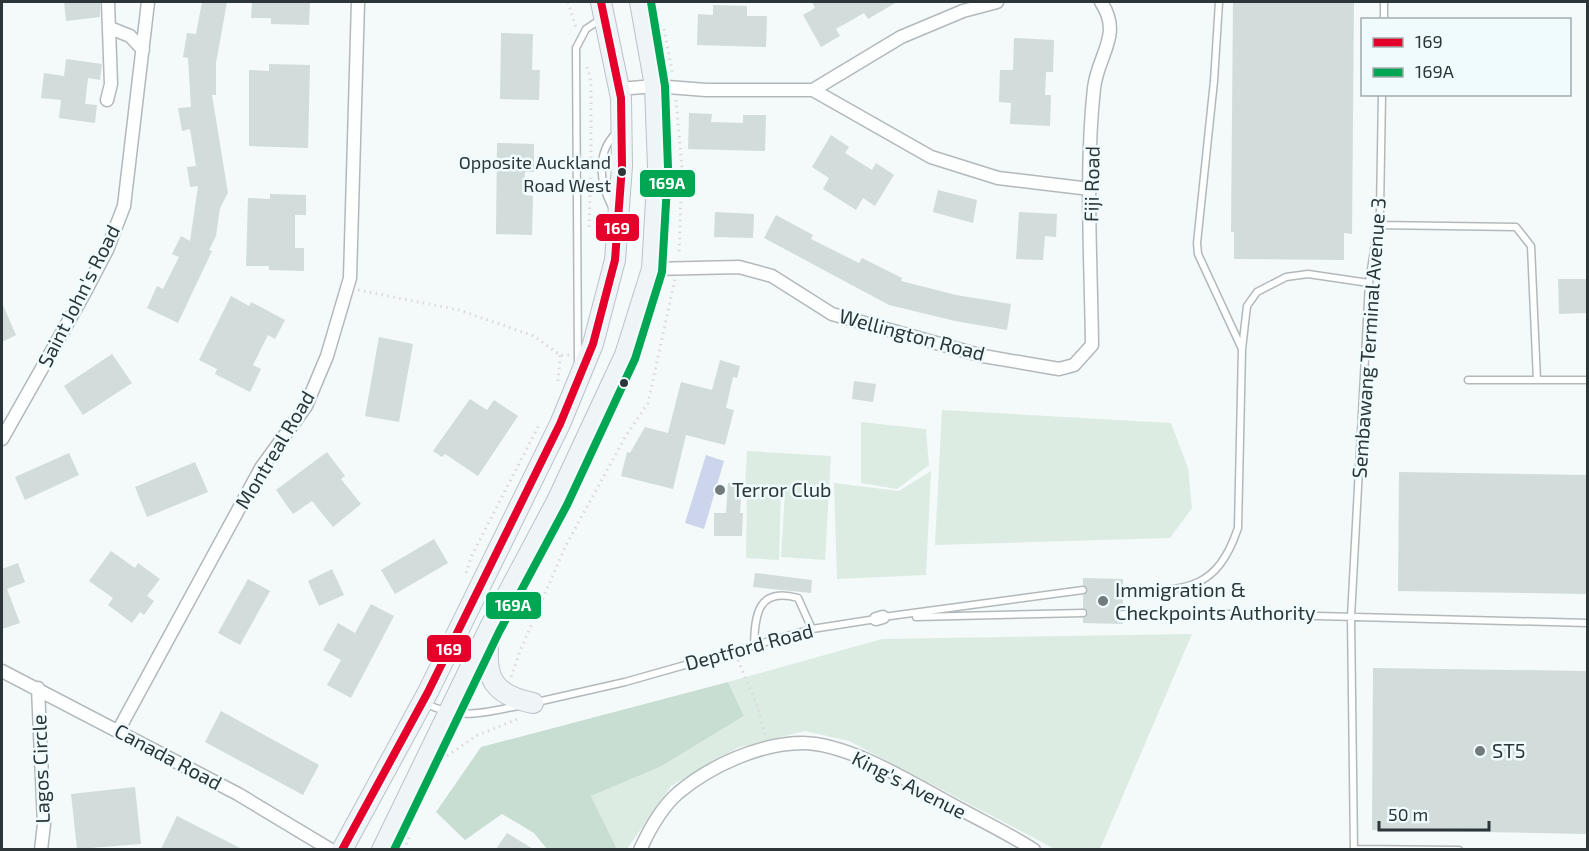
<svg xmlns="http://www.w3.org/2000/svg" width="1589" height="851" font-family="'Exo 2',sans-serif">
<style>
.green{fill:#dcece3}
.forest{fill:#c9ded2}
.water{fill:#ccd5ec}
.building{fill:#d1dcdb}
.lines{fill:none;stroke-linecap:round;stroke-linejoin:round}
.service-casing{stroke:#b3b9bb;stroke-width:9}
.minor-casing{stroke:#b3b9bb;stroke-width:15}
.primary-casing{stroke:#b9c3ca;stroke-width:22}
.path{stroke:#d9dadb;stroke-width:3;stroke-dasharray:1.5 4.5;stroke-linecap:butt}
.service{stroke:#fdfefe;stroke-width:6}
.minor{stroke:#fdfefe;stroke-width:12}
.primary{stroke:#eff4f7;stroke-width:20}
.bus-1-casing{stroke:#f0fbfe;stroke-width:12}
.bus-2-casing{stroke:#f0fbfe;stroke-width:12}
.bus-1{stroke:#e4002b;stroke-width:8}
.bus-2{stroke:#00a651;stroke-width:8}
.bus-dot{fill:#2c3638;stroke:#f0fbfe;stroke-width:2}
.poi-dot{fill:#727a7c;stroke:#f0fbfe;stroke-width:2}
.labels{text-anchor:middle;stroke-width:5;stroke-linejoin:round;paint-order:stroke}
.bus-label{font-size:18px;fill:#2c3638;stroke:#f0fbfe;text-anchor:end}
.street-label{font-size:20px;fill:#2c3638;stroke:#f0fbfe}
.poi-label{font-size:20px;fill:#2c3638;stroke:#f0fbfe;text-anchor:start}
.line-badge{stroke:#f0fbfe;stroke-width:2}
.badge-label{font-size:16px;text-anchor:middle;font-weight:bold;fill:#fff}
</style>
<rect width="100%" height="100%" fill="#f4f9fa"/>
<!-- green -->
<path class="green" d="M942,410L1171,423L1188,468L1192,508L1170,538L935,545Z
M861,422L926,429L929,465L897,489L861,483Z
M747,451L831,456L825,560L781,557L785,491L745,488Z
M931,471L926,575L837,579L834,483L899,491Z
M747,492L781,493L779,560L746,558Z
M1192,634L1100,849H1055L849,741L805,731L737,748L671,786L627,849H617L591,796L660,767L744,716L728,682L882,639Z"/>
<!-- forest -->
<path class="forest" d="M728,682L744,716L660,767L591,796L617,849H547L534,833L502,814L465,840L436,812L481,747Z"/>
<!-- water -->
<path class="water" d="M706,455L724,461L704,529L685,523Z"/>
<!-- building -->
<path class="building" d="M64,2H100V17L66,21Z
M202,2H227L216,63V95H212L228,193L220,208L216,236L209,250L212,251L178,323L147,308L157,286L163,289L179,257L172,254L181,236L190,241L198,186L190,187L187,167L196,166L190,129L182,131L178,108L191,107L188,58L183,57L187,33L196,34Z
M252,2H310L309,25L271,24V18H251Z
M812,2H897L868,19L864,13L836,29L840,36L821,47L803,15L815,8Z
M1233,2H1354L1352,234L1344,233V260L1234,259V232H1231Z
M713,5L747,6V16H767L766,47L697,45L698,14L713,15Z
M501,33L533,34L532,70H540L539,100L500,99Z
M1014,38L1054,40L1053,72H1046L1045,95H1051L1050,126L1010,124L1011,103L999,102L1000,70H1013Z
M66,59L102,64L100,80L88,78L85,104L97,105L95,123L59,118L61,100L41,98L44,73L64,76Z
M269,64L310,65L308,148L249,146V70L269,71Z
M689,113L712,114L711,122L743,123V115H766L765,151L688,149Z
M831,135L849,147L845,153L872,170L876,163L894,175L875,206L863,198L856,210L823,189L829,178L812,167Z
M497,143L534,144V172H525L524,195L533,196L532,235L496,234Z
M938,190L977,200L973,223L933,212Z
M270,194L306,195V215H295V248H304V271L269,270V266H246L248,198L270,199Z
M715,212L754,214L753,238L714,237Z
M1019,212L1057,214L1056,237L1045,236L1043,260L1016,259Z
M776,215L813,235L811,239L859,263L862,258L902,278L901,281L956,295L1011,304L1007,330L955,321L889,305L764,238Z
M1558,279H1587V313L1559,314Z
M231,296L249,306L251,302L285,320L275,339L268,335L253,365L261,369L250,392L215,374L217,369L199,360Z
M2,303L16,335L2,342Z
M379,337L413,344L399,422L365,416Z
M112,354L132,383L83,415L64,386Z
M720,360L740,366L737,378L733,377L726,408L734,410L725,445L686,435L673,489L621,476L627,452L630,453L645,427L668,433L681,382L712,390Z
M854,381L876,384L873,402L852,399Z
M470,399L487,410L494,400L518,416L478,476L445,454L442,457L433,451Z
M327,452L345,476L341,479L361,504L333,527L312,501L293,514L276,490Z
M69,453L79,475L25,500L15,477Z
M195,462L208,492L147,517L135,487Z
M1399,472L1587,475V594L1398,591Z
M728,483L742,484L740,513H743L742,536H714V513H726Z
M434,539L448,563L395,594L381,570Z
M111,551L135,568L138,563L160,579L147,596L154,601L144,615L140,612L132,623L108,605L113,598L89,581Z
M18,563L25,582L7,589L20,623L2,629V569Z
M332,569L344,595L319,606L308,581Z
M755,573L812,580L811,593L753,587Z
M1083,578L1123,579V586L1118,590L1123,596V609L1118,613L1123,624L1083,623V618L1088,613L1083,608V595L1088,590L1083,585Z
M248,579L270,591L240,645L218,633Z
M371,604L394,616L351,698L327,685L341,660L323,650L338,623L355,633Z
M1373,668L1587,671V834L1372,830Z
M221,711L319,765L303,795L205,742Z
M135,787L141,844L77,849L71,794Z
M177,816L242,849H161Z
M507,833L533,849H496Z"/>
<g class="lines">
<defs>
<path id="service" d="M1219,2L1214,81L1197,243L1198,254L1242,349
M1384,20V2
M612,207C600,184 595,154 616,133
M1378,225L1516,227L1531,246L1537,380
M578,361L576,48L586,29L601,19
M1468,380H1588
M1123,591C1184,590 1216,593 1238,528L1242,349L1247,306L1257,292L1286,277L1308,274L1369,283
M1123,614H1242L1588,623
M883,617L1083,590
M916,617L1083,613
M754,645C755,614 758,587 798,598L812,629
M537,702L625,682L812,629L876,619
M426,704C462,720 481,713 518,706
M1354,849L1459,850
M1354,850L1351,617L1369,283L1380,211L1382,94"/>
<path id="minor" d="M110,28L130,36L143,50
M619,89L655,86L706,90H813L901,37L963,11L997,2
M813,90L931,157L998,178L1090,189
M107,100L111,84L108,2
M652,269L739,267L772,276L832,314L983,356L1059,369L1074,365L1092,345C1091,261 1085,171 1094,88C1098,54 1123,35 1101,2
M2,439L85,292L107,250L124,206L148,2
M876,619L883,617
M2,671L238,794L331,850
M38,688L44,824L41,850
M118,731L261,468L306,406L327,356L350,278L358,2
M640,850C649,830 661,808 678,793C710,766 760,743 803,743C853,744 918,787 962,810C986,823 1011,835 1034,850"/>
<path id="primary" d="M489,638C484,678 493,695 533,703
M342,850L428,692L560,424L593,344L615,260L622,166L621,98L601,2
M382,850L490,627L557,501L625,355L652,269L658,167L655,86L640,2"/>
</defs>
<!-- service casing -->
<use href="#service" class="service-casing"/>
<!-- minor casing -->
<use href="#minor" class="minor-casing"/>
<!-- primary casing -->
<use href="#primary" class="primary-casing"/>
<!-- path -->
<path class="path" d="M568,2L576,28
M664,29L673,76
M587,67L591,81V158
M676,100L682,167L679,255
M589,227L591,174
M358,290L459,310L534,336L560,355H570
M558,381L560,355
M466,573L472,555L539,425
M738,660L758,708L765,735
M511,677L520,651L566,545L627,434L648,403L675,279
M447,756L476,736L520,718
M404,850L410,835"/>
<!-- service -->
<use href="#service" class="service"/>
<!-- minor -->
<use href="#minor" class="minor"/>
<!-- primary -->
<use href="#primary" class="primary"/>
<defs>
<path id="bus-1" d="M342,850L428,692L560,424L593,344L615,260L622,166L621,98L601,2"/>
<path id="bus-2" d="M394,850L499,632L567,505L635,359L662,272L668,168L665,86L651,2"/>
</defs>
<!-- bus-1 casing -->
<use href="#bus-1" class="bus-1-casing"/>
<!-- bus-2 casing -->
<use href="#bus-2" class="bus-2-casing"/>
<!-- bus-1 -->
<use href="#bus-1" class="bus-1"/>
<!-- bus-2 -->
<use href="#bus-2" class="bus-2"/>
</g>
<!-- markers -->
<g class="bus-dot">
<circle cx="622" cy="172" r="5"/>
<circle cx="624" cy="383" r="5"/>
</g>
<g class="poi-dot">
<circle cx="720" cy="490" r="6"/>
<circle cx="1103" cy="601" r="6"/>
<circle cx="1480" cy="751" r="6"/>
</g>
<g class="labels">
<!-- bus labels -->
<g class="bus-label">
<text x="611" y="169">Opposite Auckland<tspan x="611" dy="23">Road West</tspan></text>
</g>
<!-- street labels -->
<g class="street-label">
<text transform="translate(1092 184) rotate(-89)" y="7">Fiji Road</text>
<text transform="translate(79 296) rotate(-63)" y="7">Saint John's Road</text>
<text transform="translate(912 335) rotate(15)" y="7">Wellington Road</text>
<text transform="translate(1369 338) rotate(-86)" y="7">Sembawang Terminal Avenue 3</text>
<text transform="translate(275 450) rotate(-59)" y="7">Montreal Road</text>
<text transform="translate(749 647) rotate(-15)" y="7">Deptford Road</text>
<text transform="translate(168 757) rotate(28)" y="7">Canada Road</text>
<text transform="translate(41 769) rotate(-92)" y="7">Lagos Circle</text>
<text transform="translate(909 785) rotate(27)" y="7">King's Avenue</text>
</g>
<!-- poi labels -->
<g class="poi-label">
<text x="732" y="497">Terror Club</text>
<text x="1115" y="597">Immigration &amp;<tspan x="1115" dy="23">Checkpoints Authority</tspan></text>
<text x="1492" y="758">ST5</text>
</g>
</g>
<g class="line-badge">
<rect x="639" y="169" width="57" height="29" rx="6" fill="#00a651"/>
<rect x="595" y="213" width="45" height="29" rx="6" fill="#e4002b"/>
<rect x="485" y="591" width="57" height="29" rx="6" fill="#00a651"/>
<rect x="426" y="634" width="46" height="29" rx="6" fill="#e4002b"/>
</g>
<g class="badge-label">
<text x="667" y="189">169A</text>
<text x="617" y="234">169</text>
<text x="513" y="611">169A</text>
<text x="449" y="655">169</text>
</g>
<!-- border -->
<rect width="1589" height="851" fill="none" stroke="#2c3638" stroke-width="6"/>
<!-- legend -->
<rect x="1361" y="18" width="210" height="78" fill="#f0fbfe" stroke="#a2acaf" stroke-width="1.5"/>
<rect x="1373" y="38" width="30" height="9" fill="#e4002b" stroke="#a2acaf" stroke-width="1.5"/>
<text x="1415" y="48" font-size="18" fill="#2c3638">169</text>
<rect x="1373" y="68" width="30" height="9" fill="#00a651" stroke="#a2acaf" stroke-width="1.5"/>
<text x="1415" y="78" font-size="18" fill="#2c3638">169A</text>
<!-- scale -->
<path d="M1379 821v9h110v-9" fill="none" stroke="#2c3638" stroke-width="3"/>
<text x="1388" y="821" font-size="18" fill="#2c3638" stroke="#f0fbfe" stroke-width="4.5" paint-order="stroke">50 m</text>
</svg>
